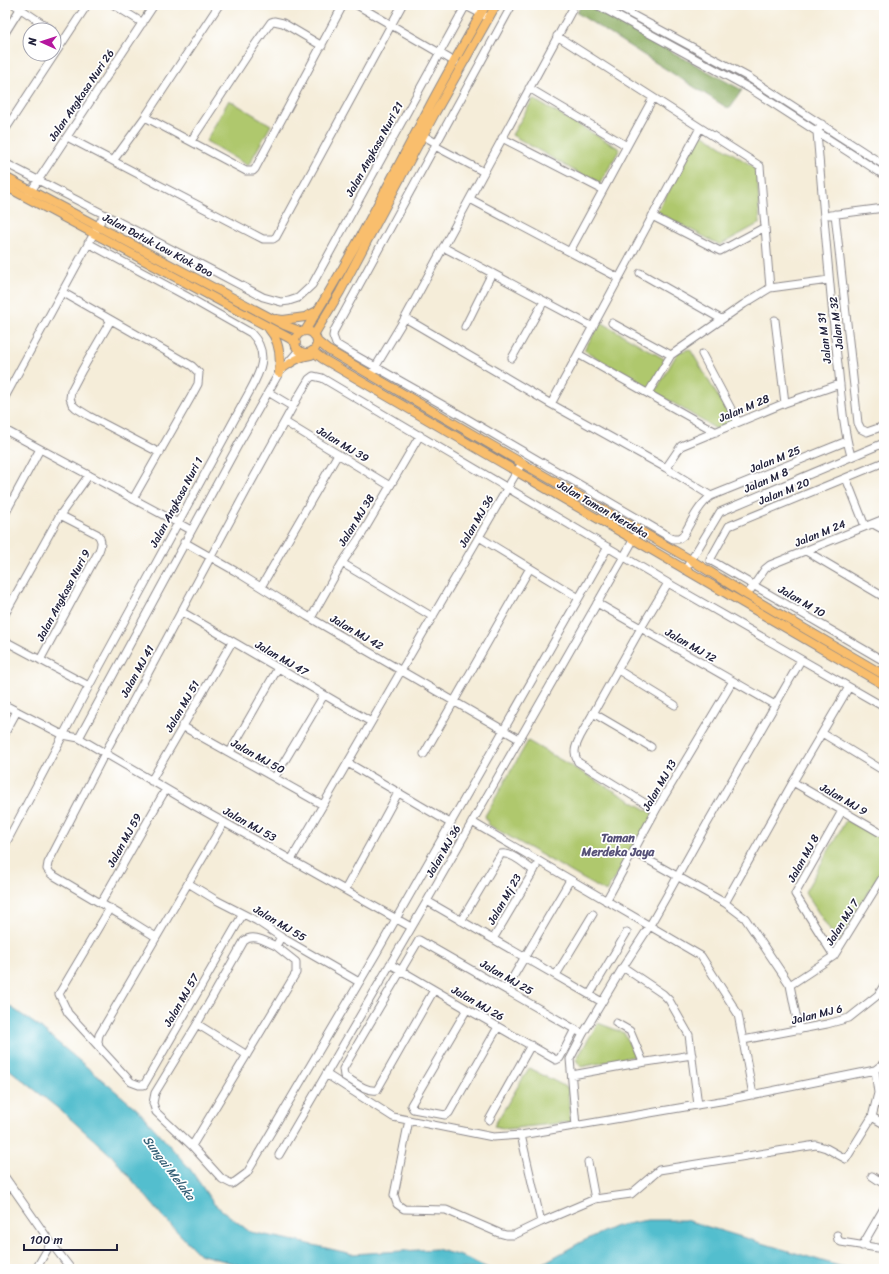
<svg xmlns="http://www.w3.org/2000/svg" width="889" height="1274" font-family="Sriracha,sans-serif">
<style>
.green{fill:#afc86d;stroke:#687554}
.forest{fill:#8bac60;stroke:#56674e}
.water{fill:#53bece;stroke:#3a7084}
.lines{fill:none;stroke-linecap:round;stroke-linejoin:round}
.minor-casing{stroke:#8c888a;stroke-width:9}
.major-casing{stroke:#8c888a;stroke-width:10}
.minor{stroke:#fff;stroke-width:7}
.major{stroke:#f9be6d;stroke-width:8}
.labels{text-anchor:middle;stroke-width:3.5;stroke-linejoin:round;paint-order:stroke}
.street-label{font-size:11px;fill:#22223b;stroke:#fff}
.neighbourhood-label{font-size:12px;font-weight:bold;fill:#575278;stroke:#fff}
.water-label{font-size:12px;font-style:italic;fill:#366076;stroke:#fff}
</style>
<rect width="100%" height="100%" fill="#fff"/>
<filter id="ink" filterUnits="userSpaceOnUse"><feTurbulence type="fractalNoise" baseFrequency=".025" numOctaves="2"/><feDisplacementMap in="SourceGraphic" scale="8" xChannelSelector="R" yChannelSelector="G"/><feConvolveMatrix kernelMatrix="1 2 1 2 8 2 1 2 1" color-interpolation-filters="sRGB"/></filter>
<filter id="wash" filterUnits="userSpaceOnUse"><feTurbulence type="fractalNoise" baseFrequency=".012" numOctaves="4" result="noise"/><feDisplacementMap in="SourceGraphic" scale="16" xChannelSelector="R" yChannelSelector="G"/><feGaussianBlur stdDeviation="0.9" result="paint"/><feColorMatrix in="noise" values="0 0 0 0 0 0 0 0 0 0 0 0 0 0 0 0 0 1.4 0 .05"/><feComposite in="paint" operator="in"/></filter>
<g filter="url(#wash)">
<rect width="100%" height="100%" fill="#f5edd9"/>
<!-- green -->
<path class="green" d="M533,99L620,149L599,185L512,135Z
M229,100L271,125L248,166L206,141Z
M701,133L757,169L760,223L720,245L657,212Z
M601,322L666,360L649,389L584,350Z
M690,349L733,422L716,429L655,392L678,352Z
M528,741L654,814L606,892L489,825L485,816Z
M846,820L884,840V866L838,943L805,892Z
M598,1023L624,1033L635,1056L581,1067L576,1060Z
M529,1068L568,1088L570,1122L507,1129L494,1126Z"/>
<!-- forest -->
<path class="forest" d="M581,5H586L742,90L729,109L577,13Z"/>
<!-- water -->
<path class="water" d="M5,1003L38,1026L138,1110L190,1169L214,1204L250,1232L296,1241L352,1254L436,1249L464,1257L490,1269H254L199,1254L164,1218L112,1156L65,1114L5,1066Z
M647,1220H685L849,1269H533L581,1242L616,1226Z"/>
</g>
<g filter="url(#ink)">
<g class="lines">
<defs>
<path id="minor" d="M15,5L52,30
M114,5L143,23
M357,5L455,62
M464,5L489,18
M512,5L334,331L333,336L336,344L351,353L464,417L673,539H679L683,536C691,522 698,506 711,496L847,441
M597,5L749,88L884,175
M614,5L748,77L884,165
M5,33L20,9
M557,36L760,166L770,288
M529,88L627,146
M145,117L246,171H253L255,169L343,5
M822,124L817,132C823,207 829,282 837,356C841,389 842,424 851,456
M5,130L87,5
M424,136L436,143
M67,137L263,239H273L276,237L402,5
M502,138L603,190
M191,141L247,56L271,22L274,21L283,23L322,46
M435,146L484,172
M113,161L145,117L219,5
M5,163L204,266L263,297L281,302L289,301L298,298L312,285L466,5
M27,197L154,5
M470,199L619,278
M835,214L858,423L861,429L867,432L884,426
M830,215L884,208
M652,216L720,251L765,227
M443,247L593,327
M570,251L653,98
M640,273L721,319
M62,292L192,366L199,373L198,384L191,397L133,499
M405,318L551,404L666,468L711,496
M111,320L82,370L71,391L70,398L72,404L76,408L89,416L160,453
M775,320L785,403
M612,323L671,355
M465,327L492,273
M578,354L716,432
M702,354L738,422
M512,358L544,301
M373,371L405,318L572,10
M268,392L293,407
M648,393L671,355L744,304L770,288L829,280
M5,397L104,215
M551,404L700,128
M285,422L390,486
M5,430L191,530
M884,462L729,526L710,560L884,661
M666,468L681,446L785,403L840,384
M846,478L865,526
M5,514L40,449
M873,524L884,530
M479,537L579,598
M184,542L235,571L307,616L519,739
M806,551L884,597
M342,563L433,617
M685,570L720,512L884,443
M261,587L338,454
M747,595L765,569L770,565L884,519
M597,603L775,705
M182,612L371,722
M5,614L60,515L89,475
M311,618L342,563L362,534L420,435
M5,641L89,686
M40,660L99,551C102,544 102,539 97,534L60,515
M618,670L675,705
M5,705L63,735L79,738L195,806L411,927
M593,713L651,747
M182,726L323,805
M5,733L17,711
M822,733L884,771
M79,738L238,445L279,373L299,350
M230,752L278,668
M424,754L530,568
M348,763L450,823
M275,777L324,695
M151,781L232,642
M793,782L884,835
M656,810L578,762C572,752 576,745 581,735L641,628L668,583
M224,822L99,1035L98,1041L99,1047L131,1082L139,1085H144L243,914
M472,822L701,956L738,1014L753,1095
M5,845L89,686L245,400C257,377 273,356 251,333L186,296L88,243
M634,852L725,903L745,918L790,985L799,1030
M291,860L522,463
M188,883L216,900L257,921L281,937L359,982
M345,890L398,793
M427,901L602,1002
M606,901L656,810L733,681
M101,903L166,789
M725,903L793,782L849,687
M461,921L501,854C512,852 525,865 534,871
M156,937L129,920L51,874L47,869L48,863L105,753L249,486L297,399L309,379L313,376L322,378L668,583L884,707
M281,937L276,946C266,942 254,933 244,941L197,1024L155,1093L153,1103L156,1112L192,1146L222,1179L232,1184L247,1173L376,954L608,547
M493,939L536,867
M834,956L795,894L842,811
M390,964L467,1009L556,1060L560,1058L575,1029
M623,967L663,994L669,1000L689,1035L698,1105
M556,975L593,914
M790,985L834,956L884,875
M506,989L570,880
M434,990L377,1090C366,1092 353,1081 344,1076L343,1069L419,940L583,1034
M590,994L627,932
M467,1009L411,1105L413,1109L445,1115L449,1113L498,1027
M616,1023L630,1031L643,1062
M197,1024L247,1055
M743,1040L827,1024L849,1018L878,995L884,985
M99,1047L68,1013L59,994L110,908
M326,1074L393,1117L493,1137L521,1135L726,1100L875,1070L884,1063
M572,1075L627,1065L692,1055
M872,1117L884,1124
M409,1120L394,1195L397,1204L404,1209L446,1210L499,1233L506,1235H514L541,1222L595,1199L631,1194L659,1170L816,1145L826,1148L846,1159L872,1117L878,1093L875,1070
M489,1120L531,1045
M576,1126L570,1059L583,1034L623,967L649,927L665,899L704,829L801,660
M521,1135L541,1222
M192,1146L296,973V962L276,946
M279,1155L427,901L639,530
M588,1162L595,1199
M872,1176L884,1184
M5,1177L51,1243L71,1269
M5,1193L10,1184
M837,1235L838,1240L841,1242L884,1249
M862,1246L884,1208
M36,1269L51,1243"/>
<path id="major" d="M5,177L284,325L302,332
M5,186L289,338L296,343
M276,319L283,320L305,317L317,311
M269,329C280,341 281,357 279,373
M305,331C350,260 388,185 427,111C446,75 466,40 486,5
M295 342a11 11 0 1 1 22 0a11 11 0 1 1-22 0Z
M314,335L340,292L435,113L496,5
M317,341L328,350L522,463L691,560L747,595L884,675
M312,351L323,359L884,685
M283,368C292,362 300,356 311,355"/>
</defs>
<!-- minor casing -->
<use href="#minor" class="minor-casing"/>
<!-- major casing -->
<use href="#major" class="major-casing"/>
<!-- minor -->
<use href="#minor" class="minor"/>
<!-- major -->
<use href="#major" class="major"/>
</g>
</g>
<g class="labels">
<!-- street labels -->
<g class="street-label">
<text transform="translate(81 95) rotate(-56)" y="4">Jalan Angkasa Nuri 26</text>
<text transform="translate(374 149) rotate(-61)" y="4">Jalan Angkasa Nuri 21</text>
<text transform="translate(158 245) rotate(28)" y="4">Jalan Datuk Low Kiok Boo</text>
<text transform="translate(836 323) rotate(-97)" y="4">Jalan M 32</text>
<text transform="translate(824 338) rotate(-97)" y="4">Jalan M 31</text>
<text transform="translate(744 408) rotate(-23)" y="4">Jalan M 28</text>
<text transform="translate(343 444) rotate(31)" y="4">Jalan MJ 39</text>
<text transform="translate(775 459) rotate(-22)" y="4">Jalan M 25</text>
<text transform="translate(766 480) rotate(-23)" y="4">Jalan M 8</text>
<text transform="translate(784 491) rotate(-22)" y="4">Jalan M 20</text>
<text transform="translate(176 502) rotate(-62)" y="4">Jalan Angkasa Nuri 1</text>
<text transform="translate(603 509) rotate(30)" y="4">Jalan Taman Merdeka</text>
<text transform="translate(356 520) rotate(-58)" y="4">Jalan MJ 38</text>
<text transform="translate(476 521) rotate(-60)" y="4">Jalan MJ 36</text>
<text transform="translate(820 533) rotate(-22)" y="4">Jalan M 24</text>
<text transform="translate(63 595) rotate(-62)" y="4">Jalan Angkasa Nuri 9</text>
<text transform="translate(802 601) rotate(30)" y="4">Jalan M 10</text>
<text transform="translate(357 632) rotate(30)" y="4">Jalan MJ 42</text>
<text transform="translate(691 645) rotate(30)" y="4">Jalan MJ 12</text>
<text transform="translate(282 658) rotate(30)" y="4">Jalan MJ 47</text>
<text transform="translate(137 671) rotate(-61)" y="4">Jalan MJ 41</text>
<text transform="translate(182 706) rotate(-60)" y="4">Jalan MJ 51</text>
<text transform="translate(258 756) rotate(29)" y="4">Jalan MJ 50</text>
<text transform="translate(659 785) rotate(-60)" y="4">Jalan MJ 13</text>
<text transform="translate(844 799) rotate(30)" y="4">Jalan MJ 9</text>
<text transform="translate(250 824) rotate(29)" y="4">Jalan MJ 53</text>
<text transform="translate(124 840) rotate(-61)" y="4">Jalan MJ 59</text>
<text transform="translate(443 851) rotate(-60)" y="4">Jalan MJ 36</text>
<text transform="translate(803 858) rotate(-61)" y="4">Jalan MJ 8</text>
<text transform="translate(504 899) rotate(-60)" y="4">Jalan Mj 23</text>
<text transform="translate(842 922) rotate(-58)" y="4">Jalan MJ 7</text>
<text transform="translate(280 923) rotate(31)" y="4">Jalan MJ 55</text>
<text transform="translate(507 977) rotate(30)" y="4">Jalan MJ 25</text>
<text transform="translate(181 1000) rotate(-60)" y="4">Jalan MJ 57</text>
<text transform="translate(478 1003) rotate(30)" y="4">Jalan MJ 26</text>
<text transform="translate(817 1014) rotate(-14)" y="4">Jalan MJ 6</text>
</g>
<!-- neighbourhood labels -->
<g class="neighbourhood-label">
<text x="618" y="842">Taman<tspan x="618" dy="14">Merdeka Jaya</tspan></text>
</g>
<!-- water labels -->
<g class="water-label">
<text transform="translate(169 1168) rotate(53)" y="4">Sungai Melaka</text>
</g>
</g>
<!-- margin -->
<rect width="889" height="1274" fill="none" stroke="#fff" stroke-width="20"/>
<!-- north arrow -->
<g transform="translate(42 42) rotate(273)"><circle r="19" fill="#ffffff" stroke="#a7a7b1"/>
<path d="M0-3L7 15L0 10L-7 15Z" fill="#b5179e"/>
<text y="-6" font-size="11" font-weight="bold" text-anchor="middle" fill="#22223b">N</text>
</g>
<!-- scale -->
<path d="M24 1244v6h93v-6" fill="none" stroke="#22223b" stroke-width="2"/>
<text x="30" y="1244" font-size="12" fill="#22223b" stroke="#ffffff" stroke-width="3" paint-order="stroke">100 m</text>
</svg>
